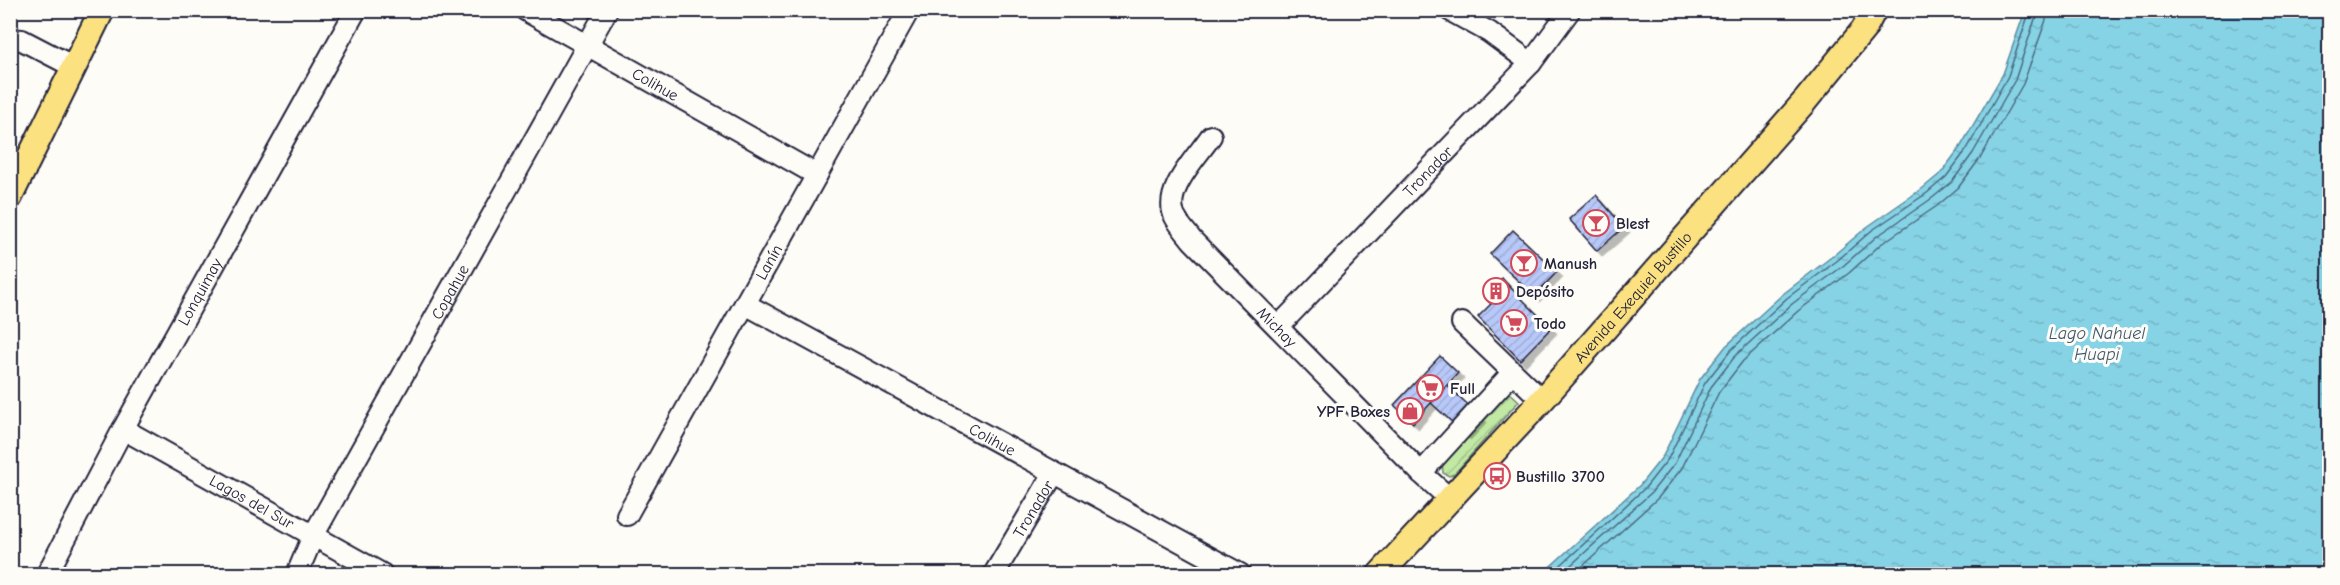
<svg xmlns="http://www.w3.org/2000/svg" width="2340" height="585" font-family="'Comic Neue',sans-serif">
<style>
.garden{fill:url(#garden-furrows);stroke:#728670;stroke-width:1.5}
.water{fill:url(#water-ripples);stroke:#5e8ca1;stroke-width:1.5}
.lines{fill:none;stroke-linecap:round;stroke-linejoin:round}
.shore{stroke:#4a697f;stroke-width:1.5}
.building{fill:url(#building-hatch);stroke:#22223b;stroke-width:1.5;filter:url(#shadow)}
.minor-casing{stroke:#22223b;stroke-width:24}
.major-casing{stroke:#22223b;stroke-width:28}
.minor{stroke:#fdfcf7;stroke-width:20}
.major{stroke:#fbe180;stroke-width:24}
.labels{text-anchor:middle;stroke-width:6;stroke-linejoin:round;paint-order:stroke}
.street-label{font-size:16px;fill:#22223b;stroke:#fdfcf7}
.poi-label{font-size:16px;font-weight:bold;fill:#22223b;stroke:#fdfcf7;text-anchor:start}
.water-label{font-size:18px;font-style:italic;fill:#40576e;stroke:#fdfcf7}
</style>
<defs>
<pattern id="garden-furrows" width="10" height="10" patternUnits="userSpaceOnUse" patternTransform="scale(1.5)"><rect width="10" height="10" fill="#c2e9a4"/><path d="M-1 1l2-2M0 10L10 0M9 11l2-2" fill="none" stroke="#a6c88e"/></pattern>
<pattern id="water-ripples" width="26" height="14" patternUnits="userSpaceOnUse" patternTransform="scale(1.5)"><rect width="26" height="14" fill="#86d3e5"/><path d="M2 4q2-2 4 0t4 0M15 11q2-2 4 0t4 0" fill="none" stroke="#73b5c5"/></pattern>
<pattern id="building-hatch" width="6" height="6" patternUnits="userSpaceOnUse" patternTransform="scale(1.5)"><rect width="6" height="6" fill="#b8c9f9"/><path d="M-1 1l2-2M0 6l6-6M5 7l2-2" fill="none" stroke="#9eacd6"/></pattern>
<filter id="shadow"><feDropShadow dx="5.5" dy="5.5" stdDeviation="0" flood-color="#0004"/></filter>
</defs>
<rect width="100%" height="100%" fill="#fdfcf7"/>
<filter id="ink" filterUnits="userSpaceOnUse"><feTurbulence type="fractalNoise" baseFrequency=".0167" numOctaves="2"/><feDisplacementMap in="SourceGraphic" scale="12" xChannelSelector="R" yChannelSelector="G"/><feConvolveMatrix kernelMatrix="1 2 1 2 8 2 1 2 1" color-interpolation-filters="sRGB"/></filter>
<g filter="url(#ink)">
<!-- garden -->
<path class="garden" d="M1506,389L1519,401L1454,474L1449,476L1443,473L1442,462Z"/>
<!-- water -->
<path class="water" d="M2025,11H2329V574H1542L1640,485L1663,456L1700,379L1726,346L1783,294L1834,255L1867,227L1923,188L1941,173L1961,146L2003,74Z"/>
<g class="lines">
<!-- shore -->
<path class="shore" d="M1551,574L1645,488L1668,459L1705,383L1731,350L1787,298L1838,260L1871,231L1927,193L1946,177L1967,149L2008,76L2030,10
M1561,574L1651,493L1675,463L1711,387L1736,355L1792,304L1843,266L1876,237L1931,199L1952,182L1973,153L2015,80L2038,10
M1574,574L1658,498L1682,468L1719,392L1743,361L1798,311L1849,273L1881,244L1937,206L1958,188L1981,157L2023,84L2046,20L2047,10"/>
</g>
<!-- building -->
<path class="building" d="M1596,195L1624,227L1597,251L1569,219Z
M1513,230L1557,272L1534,296L1490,254Z
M1502,278L1509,286L1491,304L1484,296Z
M1509,286L1551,328L1520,360L1478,317Z
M1440,356L1458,373L1413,423L1394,405Z
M1447,385L1481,417L1465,434L1431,403Z"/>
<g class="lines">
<defs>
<g id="minor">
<path id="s1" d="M525,10L817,175"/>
<path d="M1449,10L1489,32L1531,63"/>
<path d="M10,39L22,40L74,67"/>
<path id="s2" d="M1211,136C1197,157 1162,191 1175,217C1179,225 1187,233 1192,240L1421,473L1450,499"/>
<path id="s3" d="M745,304L1240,574"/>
<path d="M1462,323L1542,400"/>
<path id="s4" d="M1278,327L1531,63L1570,10"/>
<path id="s5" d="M123,429L382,574"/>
<path d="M1421,473L1513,372"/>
<path id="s6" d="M627,515L909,10"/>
<path id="s7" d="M47,574L123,429L356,10"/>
<path id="s8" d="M297,574L313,536L607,10"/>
<path id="s9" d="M994,574L1054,473"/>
</g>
<g id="major">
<path d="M10,197L102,10"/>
<path id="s10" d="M1380,574L1542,400L1805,101L1864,29L1874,10"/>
</g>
</defs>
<!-- minor casing -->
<use href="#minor" class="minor-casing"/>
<!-- major casing -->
<use href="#major" class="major-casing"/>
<!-- minor -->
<use href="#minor" class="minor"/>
<!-- major -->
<use href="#major" class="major"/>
</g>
</g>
<!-- icons -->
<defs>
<symbol id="bar-ring" viewBox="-11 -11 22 22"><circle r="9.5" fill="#fdfcf7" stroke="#d1495b" stroke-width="1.5"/><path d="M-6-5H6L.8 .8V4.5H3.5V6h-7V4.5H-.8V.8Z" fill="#d1495b"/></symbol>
<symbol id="building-ring" viewBox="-11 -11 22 22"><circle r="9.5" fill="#fdfcf7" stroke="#d1495b" stroke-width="1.5"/><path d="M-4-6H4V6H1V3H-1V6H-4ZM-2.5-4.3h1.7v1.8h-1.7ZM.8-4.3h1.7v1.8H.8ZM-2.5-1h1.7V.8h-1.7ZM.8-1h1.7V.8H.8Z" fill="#d1495b"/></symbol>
<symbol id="supermarket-ring" viewBox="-11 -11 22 22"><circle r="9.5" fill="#fdfcf7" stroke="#d1495b" stroke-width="1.5"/><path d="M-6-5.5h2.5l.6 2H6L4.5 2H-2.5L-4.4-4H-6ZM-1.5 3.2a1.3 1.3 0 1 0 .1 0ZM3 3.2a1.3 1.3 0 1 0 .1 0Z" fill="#d1495b"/></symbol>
<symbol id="shop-ring" viewBox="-11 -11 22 22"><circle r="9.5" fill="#fdfcf7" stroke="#d1495b" stroke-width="1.5"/><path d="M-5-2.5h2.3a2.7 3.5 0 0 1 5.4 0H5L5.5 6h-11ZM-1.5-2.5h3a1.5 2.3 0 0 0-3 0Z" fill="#d1495b"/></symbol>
<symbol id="bus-ring" viewBox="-11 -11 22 22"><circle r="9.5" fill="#fdfcf7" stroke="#d1495b" stroke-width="1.5"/><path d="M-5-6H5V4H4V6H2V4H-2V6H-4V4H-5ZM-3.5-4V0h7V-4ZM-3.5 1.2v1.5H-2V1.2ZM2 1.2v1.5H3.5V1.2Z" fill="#d1495b"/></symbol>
</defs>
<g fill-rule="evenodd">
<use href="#bar-ring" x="1581" y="208" width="30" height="30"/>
<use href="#bar-ring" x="1509" y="248" width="30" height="30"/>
<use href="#building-ring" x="1481" y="276" width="30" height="30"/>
<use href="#supermarket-ring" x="1499" y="308" width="30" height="30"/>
<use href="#supermarket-ring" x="1415" y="373" width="30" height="30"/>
<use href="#shop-ring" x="1395" y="396" width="30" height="30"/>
<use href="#bus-ring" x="1482" y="461" width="30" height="30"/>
</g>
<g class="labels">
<!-- street labels -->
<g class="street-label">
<text dy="6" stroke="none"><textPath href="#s1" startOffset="150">Colihue</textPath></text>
<text dy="6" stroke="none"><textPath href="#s4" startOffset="216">Tronador</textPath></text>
<text dy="6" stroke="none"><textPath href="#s6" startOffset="290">Lanín</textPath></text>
<text dy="6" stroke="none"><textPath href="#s8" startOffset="321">Copahue</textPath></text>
<text dy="6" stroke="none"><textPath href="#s7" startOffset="321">Lonquimay</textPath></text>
<text dy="6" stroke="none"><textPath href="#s10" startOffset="375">Avenida Exequiel Bustillo</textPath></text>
<text dy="6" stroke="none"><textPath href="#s2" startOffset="243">Michay</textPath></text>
<text dy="6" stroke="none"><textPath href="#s3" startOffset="282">Colihue</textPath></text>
<text dy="6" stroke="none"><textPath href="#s5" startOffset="148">Lagos del Sur</textPath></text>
<text dy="6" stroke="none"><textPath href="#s9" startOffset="76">Tronador</textPath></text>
</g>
<!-- poi labels -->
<g class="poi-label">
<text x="1616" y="229">Blest</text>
<text x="1544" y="269">Manush</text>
<text x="1516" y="297">Depósito</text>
<text x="1534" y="329">Todo</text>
<text x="1450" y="394">Full</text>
<text x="1390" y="417" text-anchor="end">YPF Boxes</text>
<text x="1516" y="482">Bustillo 3700</text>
</g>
<!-- water labels -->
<g class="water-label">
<text x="2097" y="339">Lago Nahuel<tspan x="2097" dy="21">Huapi</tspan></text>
</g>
</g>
<!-- margin -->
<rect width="2340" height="585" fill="none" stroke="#fdfcf7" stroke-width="36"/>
<rect x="18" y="18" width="2304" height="549" fill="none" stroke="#22223b" stroke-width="2" filter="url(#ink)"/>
</svg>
